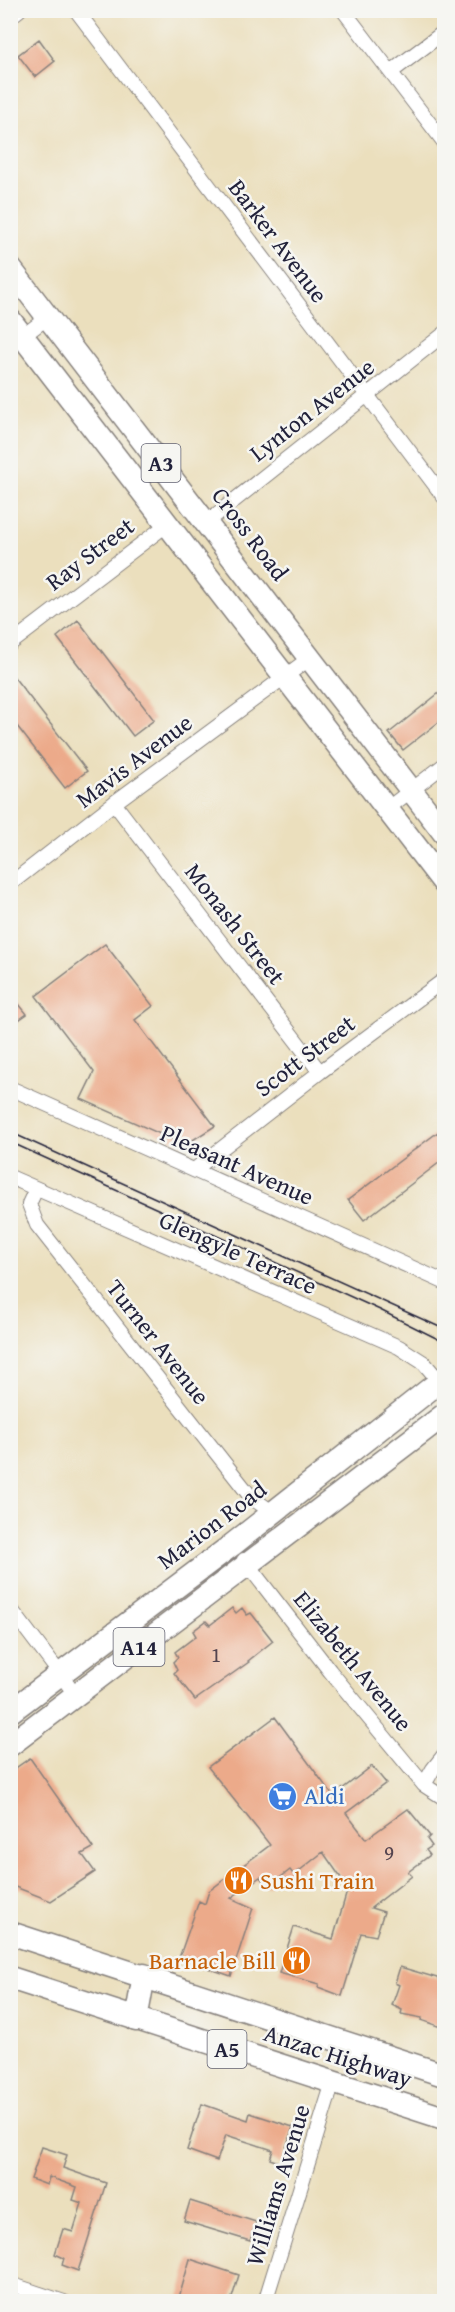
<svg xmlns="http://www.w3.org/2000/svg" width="455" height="2312" font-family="'Gentium Book Plus',serif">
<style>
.building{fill:#ecaa8a}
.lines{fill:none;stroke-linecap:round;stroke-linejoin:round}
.minor-casing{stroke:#86807c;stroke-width:16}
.primary-casing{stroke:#86807c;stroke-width:25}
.trunk-casing{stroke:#86807c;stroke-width:25}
.minor{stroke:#fff;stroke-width:14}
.primary{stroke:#fff;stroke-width:22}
.trunk{stroke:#fff;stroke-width:22}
.tram{stroke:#22223b;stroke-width:1.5}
.labels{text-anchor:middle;stroke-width:5;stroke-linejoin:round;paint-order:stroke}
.number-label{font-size:21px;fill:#54444f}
.shield{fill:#f6f6f2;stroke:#626272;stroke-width:1.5}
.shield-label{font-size:22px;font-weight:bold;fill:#22223b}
.street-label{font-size:24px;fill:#22223b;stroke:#f6f6f2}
.shop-label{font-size:24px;fill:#366cbe;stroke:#f6f6f2;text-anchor:start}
.food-label{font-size:24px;fill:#c56008;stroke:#f6f6f2;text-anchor:start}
</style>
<rect width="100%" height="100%" fill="#f6f6f2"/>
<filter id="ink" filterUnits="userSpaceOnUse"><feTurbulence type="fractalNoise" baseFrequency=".0167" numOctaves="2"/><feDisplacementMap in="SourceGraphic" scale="12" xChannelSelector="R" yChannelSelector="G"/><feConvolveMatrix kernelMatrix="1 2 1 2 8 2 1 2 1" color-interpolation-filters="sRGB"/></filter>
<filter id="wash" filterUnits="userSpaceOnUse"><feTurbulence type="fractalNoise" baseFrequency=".008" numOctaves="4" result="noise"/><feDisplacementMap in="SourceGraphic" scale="24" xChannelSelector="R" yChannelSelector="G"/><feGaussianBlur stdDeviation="1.35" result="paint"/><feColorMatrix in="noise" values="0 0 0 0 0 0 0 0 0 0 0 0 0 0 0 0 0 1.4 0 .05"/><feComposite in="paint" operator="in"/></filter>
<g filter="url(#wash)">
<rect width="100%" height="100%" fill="#ebdfbd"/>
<g id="blocks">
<!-- building -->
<path class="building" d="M39,39L55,61L35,77L18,55Z
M78,620L154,720L133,736L57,637Z
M10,672L87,771L65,788L10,717Z
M444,689V718L403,750L389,733Z
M105,944L153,1006L135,1020L215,1126L185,1145L81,1099L94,1072L36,996Z
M10,993L27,1014L10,1026Z
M438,1132L444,1141V1159L364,1220L348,1200Z
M232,1608L236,1613L242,1608L247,1615L251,1613L273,1641L248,1661L249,1662L195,1700L174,1673L177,1670L173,1662L178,1657L175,1652L196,1636L193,1631L206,1621L210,1625Z
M275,1717L333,1796L372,1766L386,1783L346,1813L366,1839L408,1809L430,1836L427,1839L432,1846L426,1850L430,1855L408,1872L412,1876L371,1908L384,1912L376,1936L361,1933L342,1996L318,1987L319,1984L279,1973L294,1927L333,1939L348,1888L323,1852L294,1875L290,1870L268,1887L260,1877L231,1898L253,1908L231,1976L179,1958L199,1901L205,1904L209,1891L270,1845L208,1767Z
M30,1758L93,1848L82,1854L95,1872L51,1901L10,1885V1772Z
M400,1967L444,1980V2017L441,2027L421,2020L422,2018L401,2014L402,2010L392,2005L399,1985L395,1983Z
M202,2104L248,2120L250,2113L293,2127L281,2163L270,2159L273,2150L226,2135L217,2161L187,2150Z
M42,2147L67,2155L63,2168L106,2183L78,2271L62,2265L64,2258L55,2254L63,2229L73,2232L82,2203L73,2200L77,2187L49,2177L47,2185L31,2179Z
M190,2201L256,2222L250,2241L184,2221Z
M190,2259L239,2275L231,2301H178Z"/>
</g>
</g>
<g filter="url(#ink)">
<use href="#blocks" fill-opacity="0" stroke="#86807c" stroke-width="1.5"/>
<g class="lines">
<defs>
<path id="minor" d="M76,10L444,497
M343,10L444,142
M10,17L19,10
M391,72L444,32
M10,346L48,317
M207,522L444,334
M10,644L169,523
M114,803L320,1072
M387,809L444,765
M10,884L114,803L310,658
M10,1088L444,1282
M194,1170L320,1072L444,980
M10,1177L399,1347L424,1363L440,1382
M36,1189L29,1204L37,1225L251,1497L273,1513
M244,1560L330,1671L424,1785L444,1798
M10,1608L76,1695
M424,1785L433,1769L444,1755
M10,2284L64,2302
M265,2302L333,2082"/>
<path id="primary" d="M10,1712L232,1545L444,1378
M10,1745L444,1415"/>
<path id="trunk" d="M10,268L444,833
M10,320L444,883
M10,1933L444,2075
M10,1978L444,2118
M136,2020L144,1975"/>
</defs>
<!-- minor casing -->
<use href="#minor" class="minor-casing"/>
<!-- primary casing -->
<use href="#primary" class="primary-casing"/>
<!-- trunk casing -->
<use href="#trunk" class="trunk-casing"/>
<!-- minor -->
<use href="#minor" class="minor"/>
<!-- primary -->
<use href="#primary" class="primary"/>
<!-- trunk -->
<use href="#trunk" class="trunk"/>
<!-- tram -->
<path class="tram" d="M10,1132L444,1329
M10,1142L380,1310L444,1342"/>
</g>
</g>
<!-- icons -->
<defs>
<symbol id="supermarket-disc" viewBox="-11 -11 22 22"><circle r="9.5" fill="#3f7fe0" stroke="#f6f6f2"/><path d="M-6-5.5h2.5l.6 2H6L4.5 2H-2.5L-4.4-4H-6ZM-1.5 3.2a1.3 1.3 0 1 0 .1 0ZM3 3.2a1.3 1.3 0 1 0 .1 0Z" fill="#fff"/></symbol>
<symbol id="restaurant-disc" viewBox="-11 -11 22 22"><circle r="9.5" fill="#e8710a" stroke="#f6f6f2"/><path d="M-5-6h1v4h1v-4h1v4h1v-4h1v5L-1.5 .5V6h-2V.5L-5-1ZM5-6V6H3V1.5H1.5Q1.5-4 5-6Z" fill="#fff"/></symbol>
</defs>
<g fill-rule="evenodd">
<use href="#supermarket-disc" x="266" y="1780" width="33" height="33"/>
<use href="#restaurant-disc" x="222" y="1864" width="33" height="33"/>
<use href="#restaurant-disc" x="280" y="1944" width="33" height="33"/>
</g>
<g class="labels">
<!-- number labels -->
<g class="number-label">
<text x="216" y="1662">1</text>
<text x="389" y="1860">9</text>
</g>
<!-- shield labels -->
<g class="shield">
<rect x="141.5" y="444" width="39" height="38" rx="4.5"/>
<rect x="113.5" y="1628" width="51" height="38" rx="4.5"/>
<rect x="207.5" y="2030" width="39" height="38" rx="4.5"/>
</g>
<g class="shield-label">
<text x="161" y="471">A3</text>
<text x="139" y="1655">A14</text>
<text x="227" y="2057">A5</text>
</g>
<!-- street labels -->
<g class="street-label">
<text transform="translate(278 241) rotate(53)" y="8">Barker Avenue</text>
<text transform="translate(312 410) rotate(-38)" y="8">Lynton Avenue</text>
<text transform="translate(250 534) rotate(53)" y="8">Cross Road</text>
<text transform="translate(90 554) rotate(-37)" y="8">Ray Street</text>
<text transform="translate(134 761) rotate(-37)" y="8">Mavis Avenue</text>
<text transform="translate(235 924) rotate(52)" y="8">Monash Street</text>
<text transform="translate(305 1056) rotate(-37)" y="8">Scott Street</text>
<text transform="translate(237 1165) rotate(24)" y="8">Pleasant Avenue</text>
<text transform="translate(238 1253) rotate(24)" y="8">Glengyle Terrace</text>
<text transform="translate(158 1342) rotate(52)" y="8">Turner Avenue</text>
<text transform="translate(212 1525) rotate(-37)" y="8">Marion Road</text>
<text transform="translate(353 1661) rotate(51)" y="8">Elizabeth Avenue</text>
<text transform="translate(338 2056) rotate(18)" y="8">Anzac Highway</text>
<text transform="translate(278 2185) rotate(-73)" y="8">Williams Avenue</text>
</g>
<!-- shop labels -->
<g class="shop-label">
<text x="304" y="1804">Aldi</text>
</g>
<!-- food labels -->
<g class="food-label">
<text x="260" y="1889">Sushi Train</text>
<text x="276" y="1969" text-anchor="end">Barnacle Bill</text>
</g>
</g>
<!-- margin -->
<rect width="455" height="2312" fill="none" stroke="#f6f6f2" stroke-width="36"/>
</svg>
